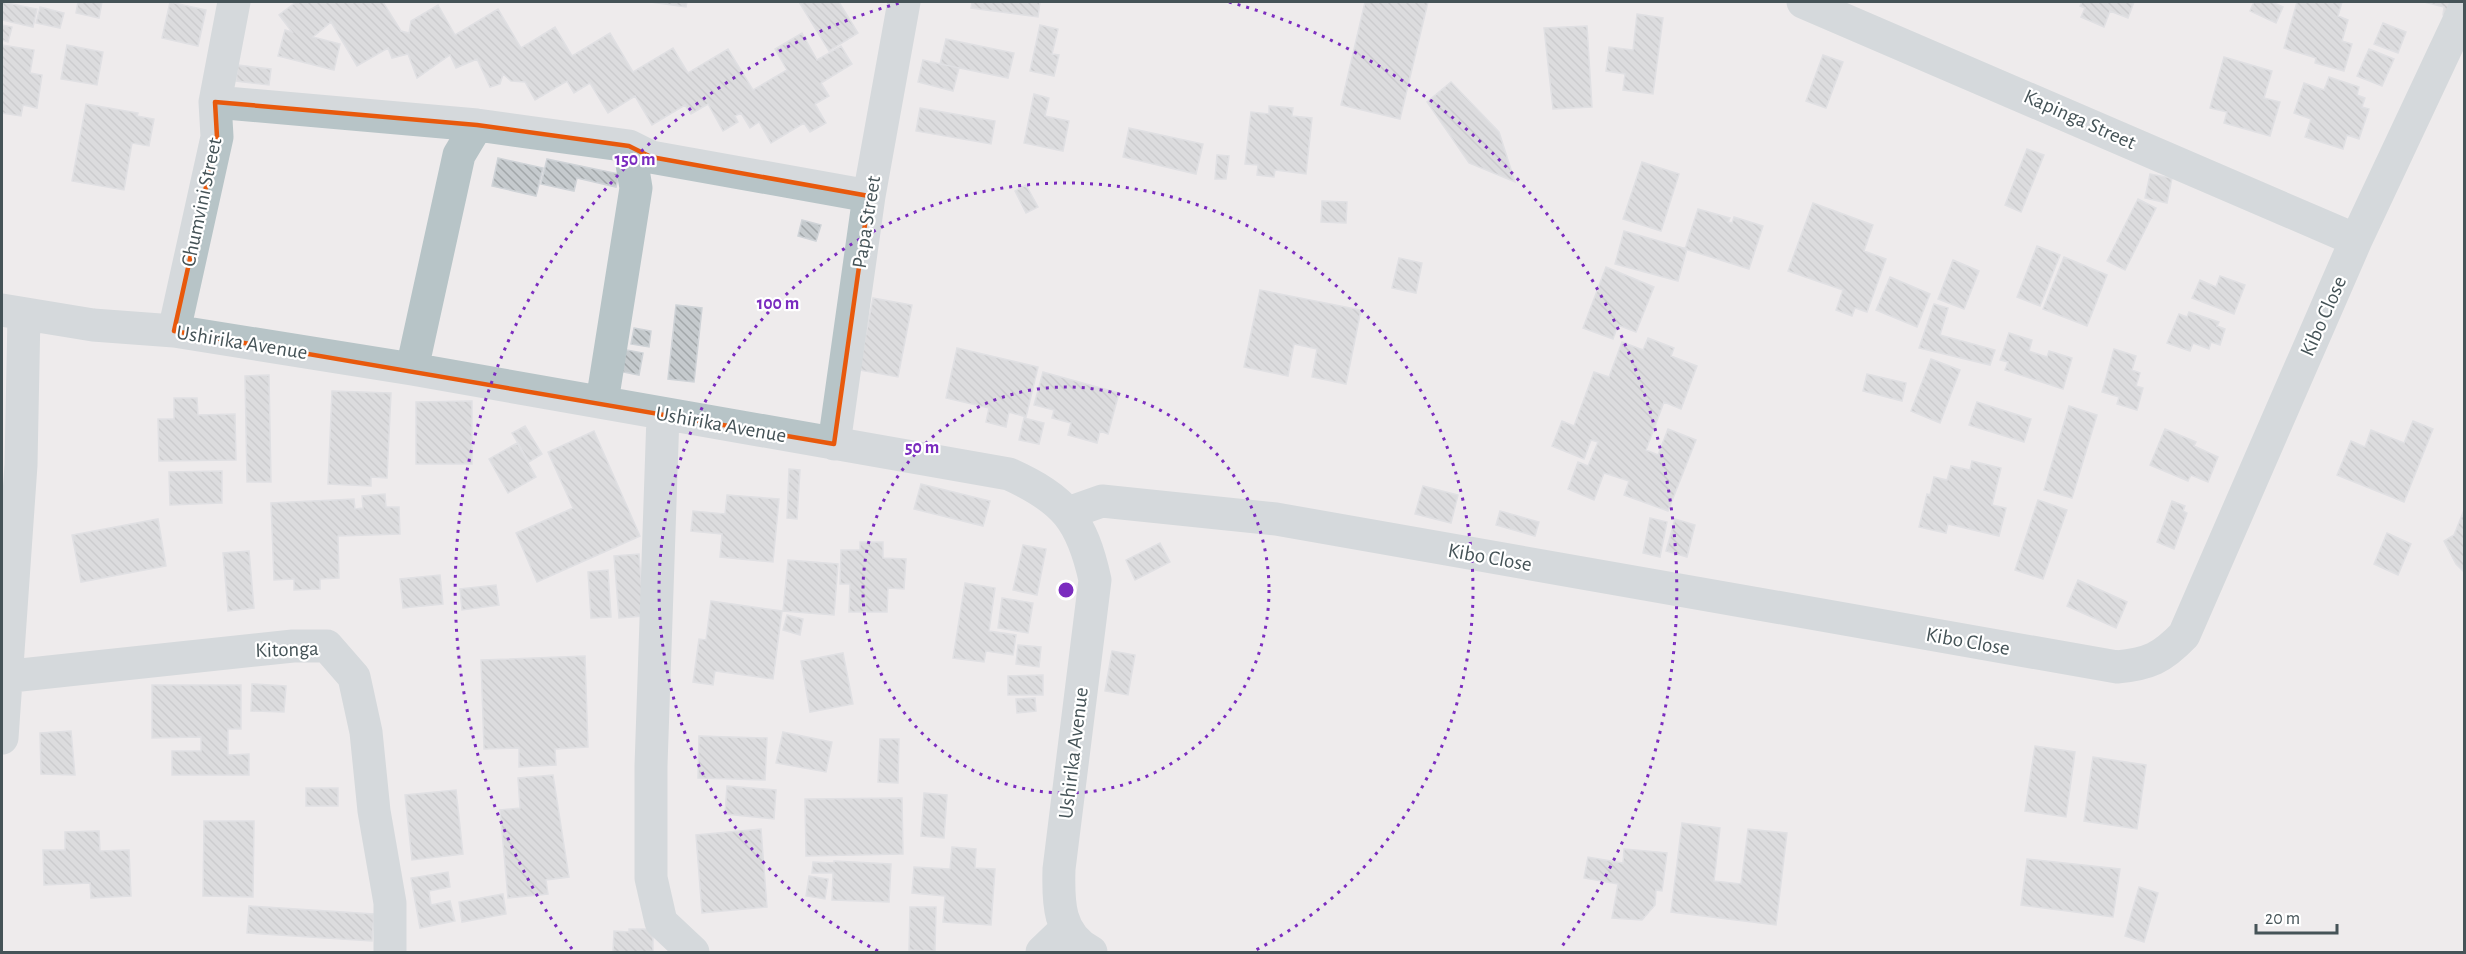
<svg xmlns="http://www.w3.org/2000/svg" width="2466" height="954" font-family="'Alegreya Sans',sans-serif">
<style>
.building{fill:url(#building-back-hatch);stroke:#cfd3d7;stroke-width:1.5}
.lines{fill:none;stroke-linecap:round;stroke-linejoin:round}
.minor{stroke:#b7c4c7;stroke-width:33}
.marked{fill:none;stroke:#e8590c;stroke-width:4.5;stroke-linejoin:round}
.ring{fill:none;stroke:#7b2cbf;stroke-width:3;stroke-dasharray:3 6}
.labels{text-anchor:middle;stroke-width:4.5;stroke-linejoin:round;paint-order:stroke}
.street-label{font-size:21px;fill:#455357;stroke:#fff}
.centre{fill:#7b2cbf;stroke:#fff;stroke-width:3}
.ring-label{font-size:18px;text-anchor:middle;font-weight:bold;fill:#7b2cbf;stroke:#fff;stroke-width:4.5;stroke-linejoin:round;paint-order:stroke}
</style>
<defs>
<pattern id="building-back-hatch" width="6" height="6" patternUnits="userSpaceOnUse" patternTransform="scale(1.5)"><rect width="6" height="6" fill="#c5cacd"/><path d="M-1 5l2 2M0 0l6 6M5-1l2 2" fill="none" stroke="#a2a7a9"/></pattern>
</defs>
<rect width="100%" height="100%" fill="#eeebec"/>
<!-- building -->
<path class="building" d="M2,2L37,9L33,27L2,20Z
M78,2H102L99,18L76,13Z
M170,2L206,10L198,46L162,38Z
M296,2H383L401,31L409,33L411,21L438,5L455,35L498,9L521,48L555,27L572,56L610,33L633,72L673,48L688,73L728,49L753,90L787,70L775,49L802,33L817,60L841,46L852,64L821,83L829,96L815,104L826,123L810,132L804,123L771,143L759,122L750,128L741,113L735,116L738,122L723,131L708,104L691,114L685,105L652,125L635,96L608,113L590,83L574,93L567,81L535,100L525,82L511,81L503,74L500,84L490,87L477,59L456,68L450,55L417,78L408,54L392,58L388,48L357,66L331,22L313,37L340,44L334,70L278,56L285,30L292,32L279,15Z
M650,2H687L686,7Z
M799,2H839L858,33L829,51Z
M972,2H1040L1038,17L971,8Z
M1365,2H1428L1400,119L1341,105Z
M2082,2H2134L2128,18L2110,11L2104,27L2081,17L2085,8L2080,6Z
M2254,2H2272L2283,7L2276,23L2250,11Z
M2297,2H2342L2338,16L2348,20L2342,41L2352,44L2344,71L2315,63L2316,58L2284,48Z
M2424,2H2460L2454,17L2443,15L2444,7Z
M40,7L64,13L60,28L36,23Z
M1637,14L1663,18L1653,94L1623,90L1625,74L1606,71L1609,47L1633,50Z
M2383,23L2406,32L2398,53L2374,44Z
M2,25L12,27L8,42L2,40Z
M1040,25L1058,29L1052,54L1059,55L1054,76L1030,71Z
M1587,26L1592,107L1553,109L1544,28Z
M946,39L1014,53L1008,78L940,64Z
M2,45L34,50L30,73L42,75L37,108L23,105L21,116L2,113Z
M67,45L103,52L97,85L61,79Z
M2369,49L2394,59L2382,86L2357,76Z
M1823,55L1843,62L1826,108L1806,101Z
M2224,57L2272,71L2264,98L2280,102L2270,136L2224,123L2227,112L2210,108Z
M923,60L959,68L953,91L918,82Z
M238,65L271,69L269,85L236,81Z
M2329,77L2359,87L2357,95L2365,98L2362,107L2369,109L2359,139L2347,135L2343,149L2305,137L2311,119L2294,113L2304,83L2324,90Z
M1451,82L1499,132L1515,182L1469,163L1427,102Z
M1034,94L1049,98L1045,116L1069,121L1063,151L1024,143Z
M86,104L138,113L137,116L154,119L149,146L132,143L124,190L72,181Z
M1269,106L1293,108L1292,116L1312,118L1306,174L1275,170L1274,177L1257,175L1258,165L1245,164L1251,112L1269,114Z
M920,108L995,121L991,144L916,131Z
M1129,128L1203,144L1196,174L1123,157Z
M2027,149L2044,155L2021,212L2005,205Z
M1217,155L1229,156L1226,179H1215Z
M498,158L543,168L536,196L492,186Z
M547,159L619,174L616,187L577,178L574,191L541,184Z
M1642,162L1679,174L1661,231L1623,219Z
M2150,174L2172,178L2167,203L2145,198Z
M1026,185L1038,207L1026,213L1015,191Z
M2138,199L2156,208L2125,270L2107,261Z
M1322,201L1347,202L1346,223L1321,222Z
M1813,203L1873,225L1864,251L1886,259L1867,312L1855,308L1852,316L1836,310L1843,290L1788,271Z
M1698,209L1730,218L1728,222L1732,223L1734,217L1763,226L1749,269L1685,249Z
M802,220L821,225L816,241L798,236Z
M1624,231L1687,249L1678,281L1615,264Z
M2037,246L2060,255L2040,306L2017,297Z
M2064,257L2107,275L2087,326L2043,309Z
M1399,258L1422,263L1416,293L1392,288Z
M1953,260L1979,271L1964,309L1938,299Z
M1606,267L1654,287L1636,332L1618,325L1613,339L1583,328Z
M2220,276L2245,285L2234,314L2192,298L2200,280L2216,287Z
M1890,277L1930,294L1917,327L1876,310Z
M1260,290L1361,310L1346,384L1312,377L1317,349L1294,344L1288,376L1244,367Z
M873,298L912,305L898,377L859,370Z
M1934,304L1948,308L1940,335L1995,350L1990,365L1919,348Z
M676,305L702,308L694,382L668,379Z
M2189,312L2219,322L2217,326L2225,329L2220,345L2211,342L2209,349L2193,343L2190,351L2167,343L2179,314L2187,317Z
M634,328L651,331L649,347L631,344Z
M2009,333L2032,340L2029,351L2047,357L2049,351L2072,358L2063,389L2005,370L2008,362L2000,360Z
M1648,338L1674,348L1671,356L1697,366L1681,409L1664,402L1646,450L1658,455L1668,429L1696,440L1668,511L1624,495L1629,481L1604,473L1594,500L1568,489L1578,462L1588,466L1598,442L1591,440L1584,459L1552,446L1562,421L1574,426L1594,372L1609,377L1622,342L1643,350Z
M616,348L643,353L639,375L613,370Z
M957,348L1038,367L1026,417L1009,412L1006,427L986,422L989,408L946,398Z
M2114,349L2136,356L2132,370L2140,373L2136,386L2143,388L2137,410L2117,404L2119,397L2102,392Z
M1931,359L1960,370L1940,423L1911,411Z
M1043,372L1119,393L1108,434L1100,431L1097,443L1068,435L1071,423L1052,418L1054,410L1034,405Z
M1867,374L1906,383L1902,401L1863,391Z
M269,375L271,482H247L245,376Z
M332,391L391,393L387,478L371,477V486L328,484Z
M174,398H197L198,415L235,414L236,460L159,461L158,419H174Z
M472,401V464H416V402Z
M1977,402L2031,419L2024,442L1969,425Z
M2069,406L2097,415L2072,498L2044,490Z
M1024,418L1044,423L1039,444L1019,440Z
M2413,421L2433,429L2404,502L2337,475L2351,441L2365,447L2371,430L2404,443Z
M525,426L542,454L529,462L512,433Z
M2165,429L2196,442L2194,446L2218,457L2208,482L2191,475L2188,481L2150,465Z
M594,431L640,536L537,582L516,533L573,508L548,452Z
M517,443L536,477L508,493L489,459Z
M1972,461L2001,468L1992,505L2006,508L1999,536L1948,524L1946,533L1919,527L1927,494L1930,495L1934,477L1947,480L1951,466L1970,470Z
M789,469L800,470L797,519L787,518Z
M222,471V503L170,505L169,472Z
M921,484L990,501L983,526L914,509Z
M1423,486L1458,495L1451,523L1415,514Z
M385,494L386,507H399L400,534L338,536L339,578L320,579V589L294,590V579L274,580L271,503L354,499L355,509L363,508L362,496Z
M727,495L779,499L773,562L720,557L722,534L691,531L693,511L725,514Z
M2038,500L2067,510L2043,579L2015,570Z
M2172,501L2185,506L2183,511L2187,513L2174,549L2157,542Z
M2464,510V572L2456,564L2444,541L2454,535Z
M1500,511L1539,522L1535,536L1496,525Z
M1650,518L1667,522L1660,557L1643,553Z
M158,519L166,566L81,582L72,535Z
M1675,519L1695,525L1687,557L1666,551Z
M2387,533L2411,544L2398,575L2374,564Z
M860,542H883V558L906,559L904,589L888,588L887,612H849L850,584H840L841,550H860Z
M1160,543L1170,562L1135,580L1126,560Z
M1023,545L1046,549L1037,595L1013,590Z
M249,551L254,608L228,611L223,553Z
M639,554L644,616L619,618L614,556Z
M788,560L838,564L834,615L783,611Z
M608,570L611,617L591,618L588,572Z
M440,575L443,604L403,608L400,579Z
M2078,580L2127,602L2116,628L2067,606Z
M965,583L995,588L989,631L1016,635L1013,655L986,651L984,662L953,658Z
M496,585L499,605L462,610L460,589Z
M1002,598L1033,603L1028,633L998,628Z
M711,601L782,611L773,679L715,671L713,685L693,682L699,639L706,640Z
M787,615L803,619L800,635L783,630Z
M1018,645L1041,647L1039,667L1016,664Z
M1112,651L1135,655L1128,695L1105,691Z
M843,653L853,704L810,712L801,661Z
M585,656L588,747L555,749L556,765L519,767V748L484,749L481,660Z
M1043,675V695H1008V676Z
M252,684L286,686L284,712L251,711Z
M152,685H241V729H228V755L249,754V775H172V751H201V737L152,738Z
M1035,698L1036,711L1017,713L1016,699Z
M71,731L75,775L41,774L40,733Z
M783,732L832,742L826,772L776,763Z
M699,736L767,738L765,780L698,778Z
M880,739H899L898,783L878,782Z
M2035,746L2075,752L2066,817L2025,811Z
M2093,757L2146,765L2137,829L2084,821Z
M553,775L569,877L546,880L548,894L508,898L500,810L520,808L518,778Z
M727,786L776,790L774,819L725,814Z
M306,788H338V806H306Z
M456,790L463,854L412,860L405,795Z
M924,793L947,795L944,838L921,836Z
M902,798L903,854L806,856L805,799Z
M204,821H254L253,897L203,896Z
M1682,823L1720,828L1714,881L1741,884L1748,829L1787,833L1776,925L1671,912Z
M761,829L767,907L702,913L696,835Z
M99,831L100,851L129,850L131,896L91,898L90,883L44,885L43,850H65V832Z
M952,847L976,849L975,868L995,869L991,925L943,922L945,896L912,893L914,867L950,869Z
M1624,849L1667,853L1662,891L1656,890L1655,905L1642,920L1612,918L1618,884L1584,878L1588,857L1623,863Z
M2027,859L2120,869L2113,917L2021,905Z
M834,861L891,864L889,902L832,900L833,873H812L813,862L834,863Z
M448,872L450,887L429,891L431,905L450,901L455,921L420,928L411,878Z
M809,876L828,879L825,899L806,896Z
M2139,887L2158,893L2144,942L2125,936Z
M503,894L506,914L462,922L459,902Z
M249,906L374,914L372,941L247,933Z
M910,907H936L935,951L909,950Z
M629,929H653V952H613L614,931L629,932Z"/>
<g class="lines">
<!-- minor -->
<path class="minor" d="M1803,2L2356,240
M215,102L477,125L629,146L651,157L869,196
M2,310L93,325L174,331L412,369L1009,474C1064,499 1082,520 1095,580L1059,869C1058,902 1058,935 1091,952
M174,331L217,137L215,102L234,2
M412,369L459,155L477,125
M602,402L636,188L629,146
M663,415L651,766V878L661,922L693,952
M834,444L869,196L904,2
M1068,513L1102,501L1276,519L2117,667C2149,664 2162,658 2184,635L2356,240L2464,10
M2,677L293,646H327L354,677L366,732L374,811L390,903V952
M2,738L21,465L24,314
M1042,952L1066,929"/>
</g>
<!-- marked area -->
<path d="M0 0H2466V954H0ZM215,102L477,125L629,146L651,157L869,196L834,444L174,331L217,137Z" fill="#eeebec" fill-opacity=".55" fill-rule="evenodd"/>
<path class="marked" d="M215,102L477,125L629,146L651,157L869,196L834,444L174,331L217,137Z"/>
<!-- distance rings -->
<g class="ring">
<circle cx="1066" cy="590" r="203"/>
<path d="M878 951A407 407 0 1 1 1254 951"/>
<path d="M572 949A610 610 0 0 1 903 2M1229 2A610 610 0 0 1 1560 949"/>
</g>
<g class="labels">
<!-- street labels -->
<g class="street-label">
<text transform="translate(2080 119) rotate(24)" y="7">Kapinga Street</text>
<text transform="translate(201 202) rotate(-78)" y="7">Chumvini Street</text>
<text transform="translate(866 222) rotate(-81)" y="7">Papa Street</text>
<text transform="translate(2323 316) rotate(-66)" y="7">Kibo Close</text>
<text transform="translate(242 342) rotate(9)" y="7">Ushirika Avenue</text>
<text transform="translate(721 424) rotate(10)" y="7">Ushirika Avenue</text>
<text transform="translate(1490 557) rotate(10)" y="7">Kibo Close</text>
<text transform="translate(1968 641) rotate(10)" y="7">Kibo Close</text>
<text transform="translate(287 649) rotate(-2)" y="7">Kitonga</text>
<text transform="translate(1073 753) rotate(-83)" y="7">Ushirika Avenue</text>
</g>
</g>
<circle cx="1066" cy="590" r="9" class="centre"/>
<g class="ring-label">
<text x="635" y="165">150 m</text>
<text x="778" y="309">100 m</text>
<text x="922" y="453">50 m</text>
</g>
<!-- border -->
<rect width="2466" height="954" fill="none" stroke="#455357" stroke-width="6"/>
<!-- scale -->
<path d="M2256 924v9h81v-9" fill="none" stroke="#455357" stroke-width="3"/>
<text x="2265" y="924" font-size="18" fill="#455357" stroke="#ffffff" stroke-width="4.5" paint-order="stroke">20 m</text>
</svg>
